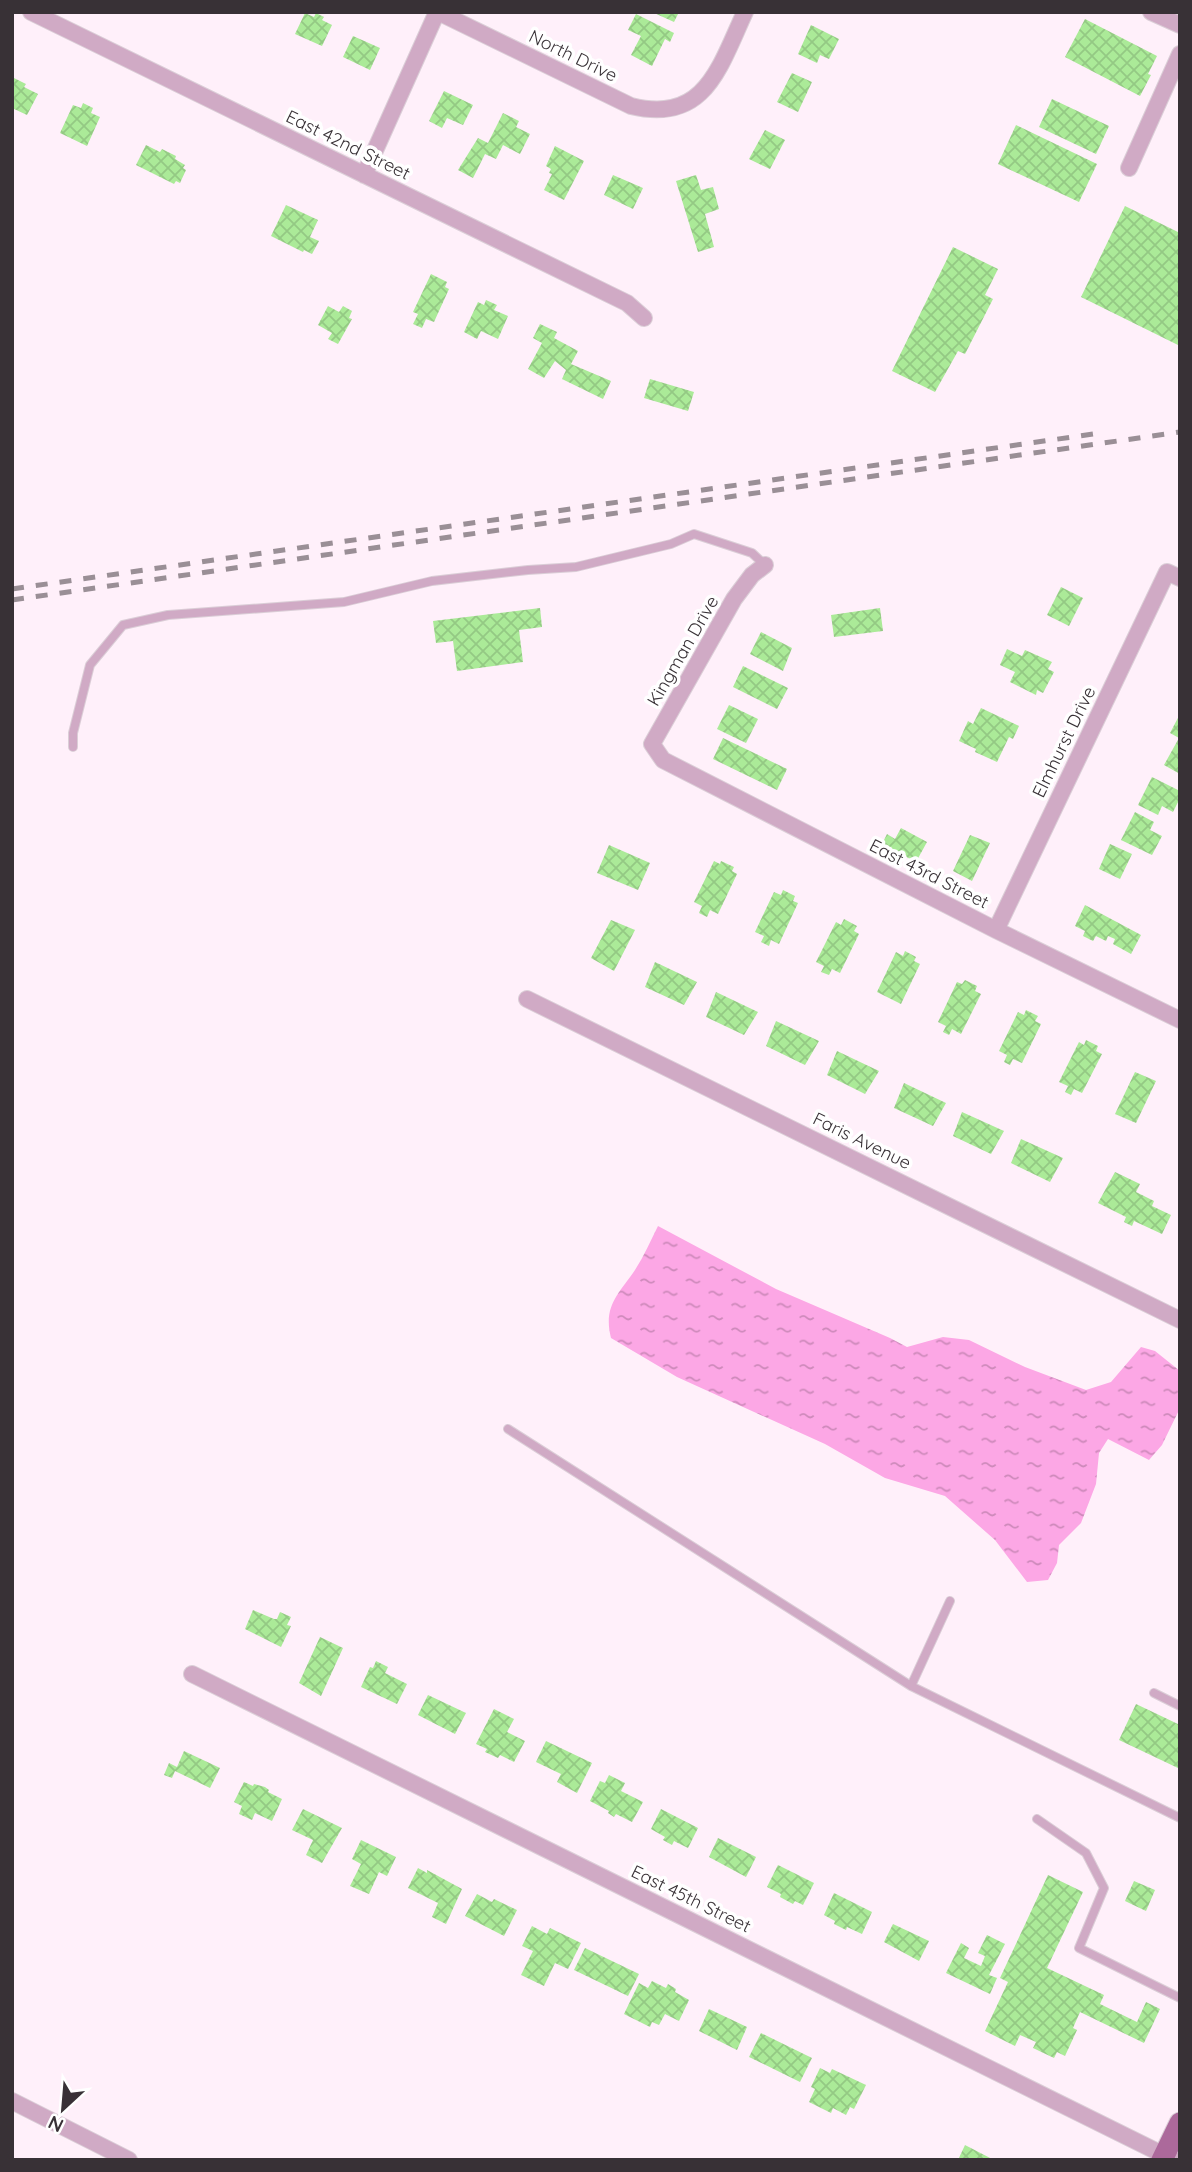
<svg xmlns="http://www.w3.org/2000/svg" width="1192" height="2172" font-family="Quicksand,sans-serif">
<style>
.water{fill:url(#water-ripples)}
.building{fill:url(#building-cross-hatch)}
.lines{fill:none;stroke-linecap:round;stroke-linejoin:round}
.service-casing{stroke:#dbced7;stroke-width:10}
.minor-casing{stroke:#dbced7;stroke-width:18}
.primary-casing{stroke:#dbced7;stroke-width:23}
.service{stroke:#d0aac5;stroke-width:8}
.minor{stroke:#d0aac5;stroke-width:16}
.primary{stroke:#ac699b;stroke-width:21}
.rail{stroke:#9a8f96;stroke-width:5;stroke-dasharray:12 12;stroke-linecap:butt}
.labels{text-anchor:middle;stroke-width:7;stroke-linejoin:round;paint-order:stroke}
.street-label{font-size:18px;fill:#383136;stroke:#fff}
</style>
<defs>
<pattern id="water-ripples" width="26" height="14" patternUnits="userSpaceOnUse" patternTransform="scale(1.75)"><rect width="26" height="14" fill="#fca7e5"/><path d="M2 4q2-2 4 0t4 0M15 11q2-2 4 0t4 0" fill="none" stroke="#cd89ba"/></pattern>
<pattern id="building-cross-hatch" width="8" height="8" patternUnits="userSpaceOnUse" patternTransform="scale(1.75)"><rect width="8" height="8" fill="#abea98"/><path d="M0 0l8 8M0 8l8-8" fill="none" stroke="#94c984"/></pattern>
</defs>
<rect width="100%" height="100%" fill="#fff0fa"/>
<!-- water -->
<path class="water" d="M658,1226L776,1289L890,1338L907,1347L943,1337L969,1340L1025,1367L1086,1390L1111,1382L1141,1347L1155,1351L1180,1371V1408L1162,1445L1149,1460L1108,1439L1099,1453L1096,1484L1081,1523L1059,1545L1057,1563L1048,1580L1027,1582L995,1540L945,1496L885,1478L825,1444L677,1377L611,1338C603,1306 618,1295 635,1270C644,1256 651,1240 658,1226Z"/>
<!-- building -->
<path class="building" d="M652,12H679L674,22Z
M305,13L314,17L316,13L324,17L322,20L332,25L322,46L295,34Z
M636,14L674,33L670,42L665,39L652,66L631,55L641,36L628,30Z
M1085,19L1157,56L1148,74L1151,75L1140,96L1065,57Z
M811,25L839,39L829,59L820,55L817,63L798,54Z
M353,36L380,48L370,70L343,57Z
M792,73L812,82L798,112L777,102Z
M12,77L26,84L24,87L38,94L27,115L12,108Z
M444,91L473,105L463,125L447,118L442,128L429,121Z
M1052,99L1109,126L1096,154L1039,127Z
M83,103L93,108L91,113L100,117L87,146L60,133L73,105L81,108Z
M503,113L519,121L516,127L530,134L520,154L503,145L496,159L485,154L473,178L458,170L478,138L488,143Z
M1016,125L1097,164L1079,202L998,164Z
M765,130L785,140L770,169L749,159Z
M146,145L160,152L162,149L176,156L175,159L185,165L183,168L186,170L180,183L176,181L174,184L136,165Z
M555,146L584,161L564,200L544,190L552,174L549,173L551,169L546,166Z
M613,175L643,188L633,209L604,195Z
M696,175L701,190L713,187L719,209L705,214L714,247L698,252L676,181Z
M286,205L318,220L310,237L319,241L312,254L304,250L303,252L271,236Z
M1125,206L1180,233V346L1081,297Z
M953,247L998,269L985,295L993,299L965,354L958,351L935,392L892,371Z
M431,274L447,282L445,287L449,289L434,322L426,319L422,328L413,324L418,314L413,312Z
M486,300L497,305L494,310L508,316L498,339L481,331L477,339L464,332L478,302L484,305Z
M328,306L339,312L343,306L352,311L349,318L352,319L338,344L328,339L332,333L318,325Z
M540,324L557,332L554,338L578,351L571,364L611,381L603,399L562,379L566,370L555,361L544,378L528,369L542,343L533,338Z
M650,379L694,392L688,411L644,398Z
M1061,587L1083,598L1069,626L1047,615Z
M540,608L542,627L519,630L523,662L457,671L453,641L436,643L433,621Z
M880,608L883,631L834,637L831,615Z
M761,632L792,648L783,671L750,654Z
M1007,649L1022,656L1025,650L1052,662L1048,669L1054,672L1043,693L1037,690L1036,695L1010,682L1015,672L1000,665Z
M743,666L788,688L777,709L733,687Z
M729,705L758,719L746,743L717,729Z
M981,708L1019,726L1013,739L1009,737L997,762L975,752L976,749L959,741L968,721L973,724Z
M1180,714V774L1164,765L1179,738L1170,733Z
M723,738L787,769L777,790L713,759Z
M1152,777L1180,791V798L1173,812L1162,806L1158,815L1138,805Z
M1135,812L1154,822L1150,830L1162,836L1152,855L1121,840Z
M901,828L927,842L916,862L882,844L887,834L895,839Z
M970,835L990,843L972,881L953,871Z
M1110,844L1132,854L1120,879L1099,869Z
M609,845L650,863L638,890L597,873Z
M714,861L720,864L721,861L734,867L732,871L737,874L718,914L710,910L707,917L699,913L702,906L694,902Z
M783,890L795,896L793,901L798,903L779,944L771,940L769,946L761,942L764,936L755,932L774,892L781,895Z
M1085,905L1141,935L1131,954L1113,944L1115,939L1108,936L1106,941L1096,936L1093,941L1083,936L1085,931L1075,926Z
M844,919L857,926L854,931L859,934L840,973L832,969L829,975L821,972L824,966L816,962L836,922L841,925Z
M611,920L635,930L614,971L591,958Z
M905,951L916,957L914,961L920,964L901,1004L877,992L896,952L903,956Z
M655,962L697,982L684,1005L645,987Z
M965,980L977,986L975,991L981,994L961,1034L952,1029L949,1035L943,1032L946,1026L938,1022L957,982L962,984Z
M716,992L758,1012L744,1035L706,1017Z
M1026,1010L1038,1016L1035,1021L1041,1024L1022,1063L1013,1059L1010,1065L1004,1062L1007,1055L999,1051L1018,1012L1024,1015Z
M776,1021L819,1041L805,1065L766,1046Z
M1086,1040L1098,1046L1096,1051L1102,1054L1082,1093L1074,1089L1071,1095L1065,1092L1068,1086L1059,1082L1079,1042L1084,1045Z
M837,1051L879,1071L865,1094L827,1075Z
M1135,1072L1156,1081L1136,1123L1115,1114Z
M904,1083L946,1103L933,1126L894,1108Z
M962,1112L1004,1131L991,1154L953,1136Z
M1021,1139L1063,1158L1050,1182L1011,1163Z
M1115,1172L1140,1184L1136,1192L1154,1201L1152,1206L1171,1215L1162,1234L1134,1221L1132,1226L1124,1222L1126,1217L1098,1203Z
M253,1610L274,1619H277L280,1612L291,1617L287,1625L291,1626L281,1647L245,1629Z
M320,1637L343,1648L321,1696L299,1683Z
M376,1661L388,1667L385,1673L407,1684L397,1704L361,1687L370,1667L373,1668Z
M428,1695L466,1713L455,1734L418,1715Z
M1136,1704L1180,1725V1769L1119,1740Z
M494,1709L514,1719L507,1732L525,1741L514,1762L500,1755L498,1758L485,1752L487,1749L476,1744Z
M546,1741L592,1763L577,1793L557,1782L561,1774L536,1762Z
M184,1751L220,1768L210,1788L175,1771L172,1778L164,1775L169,1763L177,1767Z
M609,1775L625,1783L621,1791L643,1802L632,1822L616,1814L614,1817L608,1813L609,1811L590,1801L600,1781L605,1783Z
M244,1782L253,1786L254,1784L265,1787L269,1790L268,1792L282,1799L272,1821L255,1813L252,1820L239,1814L242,1806L234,1802Z
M303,1809L342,1828L322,1863L306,1855L313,1840L292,1830Z
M661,1809L698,1828L688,1848L674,1841L672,1845L663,1840L665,1837L651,1829Z
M718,1838L756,1857L746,1877L709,1857Z
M361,1840L396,1857L387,1876L379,1872L369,1894L350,1886L361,1864L352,1859Z
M778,1865L814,1883L803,1905L795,1901L793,1904L780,1897L781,1894L767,1887Z
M418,1868L427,1873V1870L462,1889L446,1924L432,1917L438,1903L408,1888Z
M1048,1875L1083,1892L1047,1968L1104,1995L1100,2004L1137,2022L1146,2002L1160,2009L1144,2043L1080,2012L1073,2028L1077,2030L1065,2056L1057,2052L1054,2058L1033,2048L1036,2042L1020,2035L1015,2046L985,2031L1008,1982L1000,1978Z
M1134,1881L1155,1890L1146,1911L1125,1901Z
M834,1893L872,1912L862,1934L847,1927L846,1930L834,1924L835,1921L824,1915Z
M477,1894L492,1902L494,1899L517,1910L504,1936L465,1916Z
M893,1924L929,1941L919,1961L884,1942Z
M532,1926L547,1934L550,1928L581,1943L568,1969L555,1963L544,1986L521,1975L533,1951L522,1946Z
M987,1935L1005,1944L989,1975L997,1978L990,1994L946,1973L961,1943L969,1948L964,1958L981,1966L985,1956L978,1953Z
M585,1948L639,1974L628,1996L574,1970Z
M652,1981L666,1988L668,1984L676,1989L675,1992L689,2000L679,2021L665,2014L659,2025L652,2022L650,2027L624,2014L639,1983L648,1988Z
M709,2009L747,2027L737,2050L699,2031Z
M761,2033L812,2058L800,2082L749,2057Z
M820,2068L830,2073L832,2069L866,2085L854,2109L850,2107L846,2115L833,2108L831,2113L809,2102L815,2089L811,2087Z
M965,2145L994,2160H958Z"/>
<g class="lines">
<defs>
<path id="service" d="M73,747V733L90,665L123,625L168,615L344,602L432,581L528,570L576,567L671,544L694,534L752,553L765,565
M508,1429L911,1686L1180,1818
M911,1686L950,1601
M1154,1693L1180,1706
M1037,1819L1086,1853L1104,1888L1079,1948L1180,1998"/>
<path id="minor" d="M31,12L627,303L644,318
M438,12L631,106C705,124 719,68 745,12
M1151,12L1180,25
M1129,168L1180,54
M364,175L437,12
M765,565L752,575L734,599L652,744L663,760L996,930L1180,1020
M996,930L1167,572L1180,578
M527,999L1180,1320
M192,1674L1174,2160
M12,2101L129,2160"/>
<path id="primary" d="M1162,2160L1180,2123"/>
</defs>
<!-- service casing -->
<use href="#service" class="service-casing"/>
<!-- minor casing -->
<use href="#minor" class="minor-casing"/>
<!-- primary casing -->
<use href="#primary" class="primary-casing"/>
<!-- service -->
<use href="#service" class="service"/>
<!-- minor -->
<use href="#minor" class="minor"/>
<!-- primary -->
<use href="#primary" class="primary"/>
<!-- rail -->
<path class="rail" d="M12,589L1100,433
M12,600L1180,432"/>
</g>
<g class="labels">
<!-- street labels -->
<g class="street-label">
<text transform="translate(573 56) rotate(26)" y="6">North Drive</text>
<text transform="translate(348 145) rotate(26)" y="6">East 42nd Street</text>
<text transform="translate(683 651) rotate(-60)" y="6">Kingman Drive</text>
<text transform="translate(1064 742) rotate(-64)" y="6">Elmhurst Drive</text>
<text transform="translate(929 874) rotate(27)" y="6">East 43rd Street</text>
<text transform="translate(862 1141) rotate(26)" y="6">Faris Avenue</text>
<text transform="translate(691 1899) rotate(26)" y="6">East 45th Street</text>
</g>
</g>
<!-- border -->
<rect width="1192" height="2172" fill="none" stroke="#383136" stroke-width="28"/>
<!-- north arrow -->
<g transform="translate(63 2109) rotate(206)" stroke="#ffffff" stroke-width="5" paint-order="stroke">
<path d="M0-5L12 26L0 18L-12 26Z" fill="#383136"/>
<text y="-10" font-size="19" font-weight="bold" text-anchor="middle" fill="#383136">N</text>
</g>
</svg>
